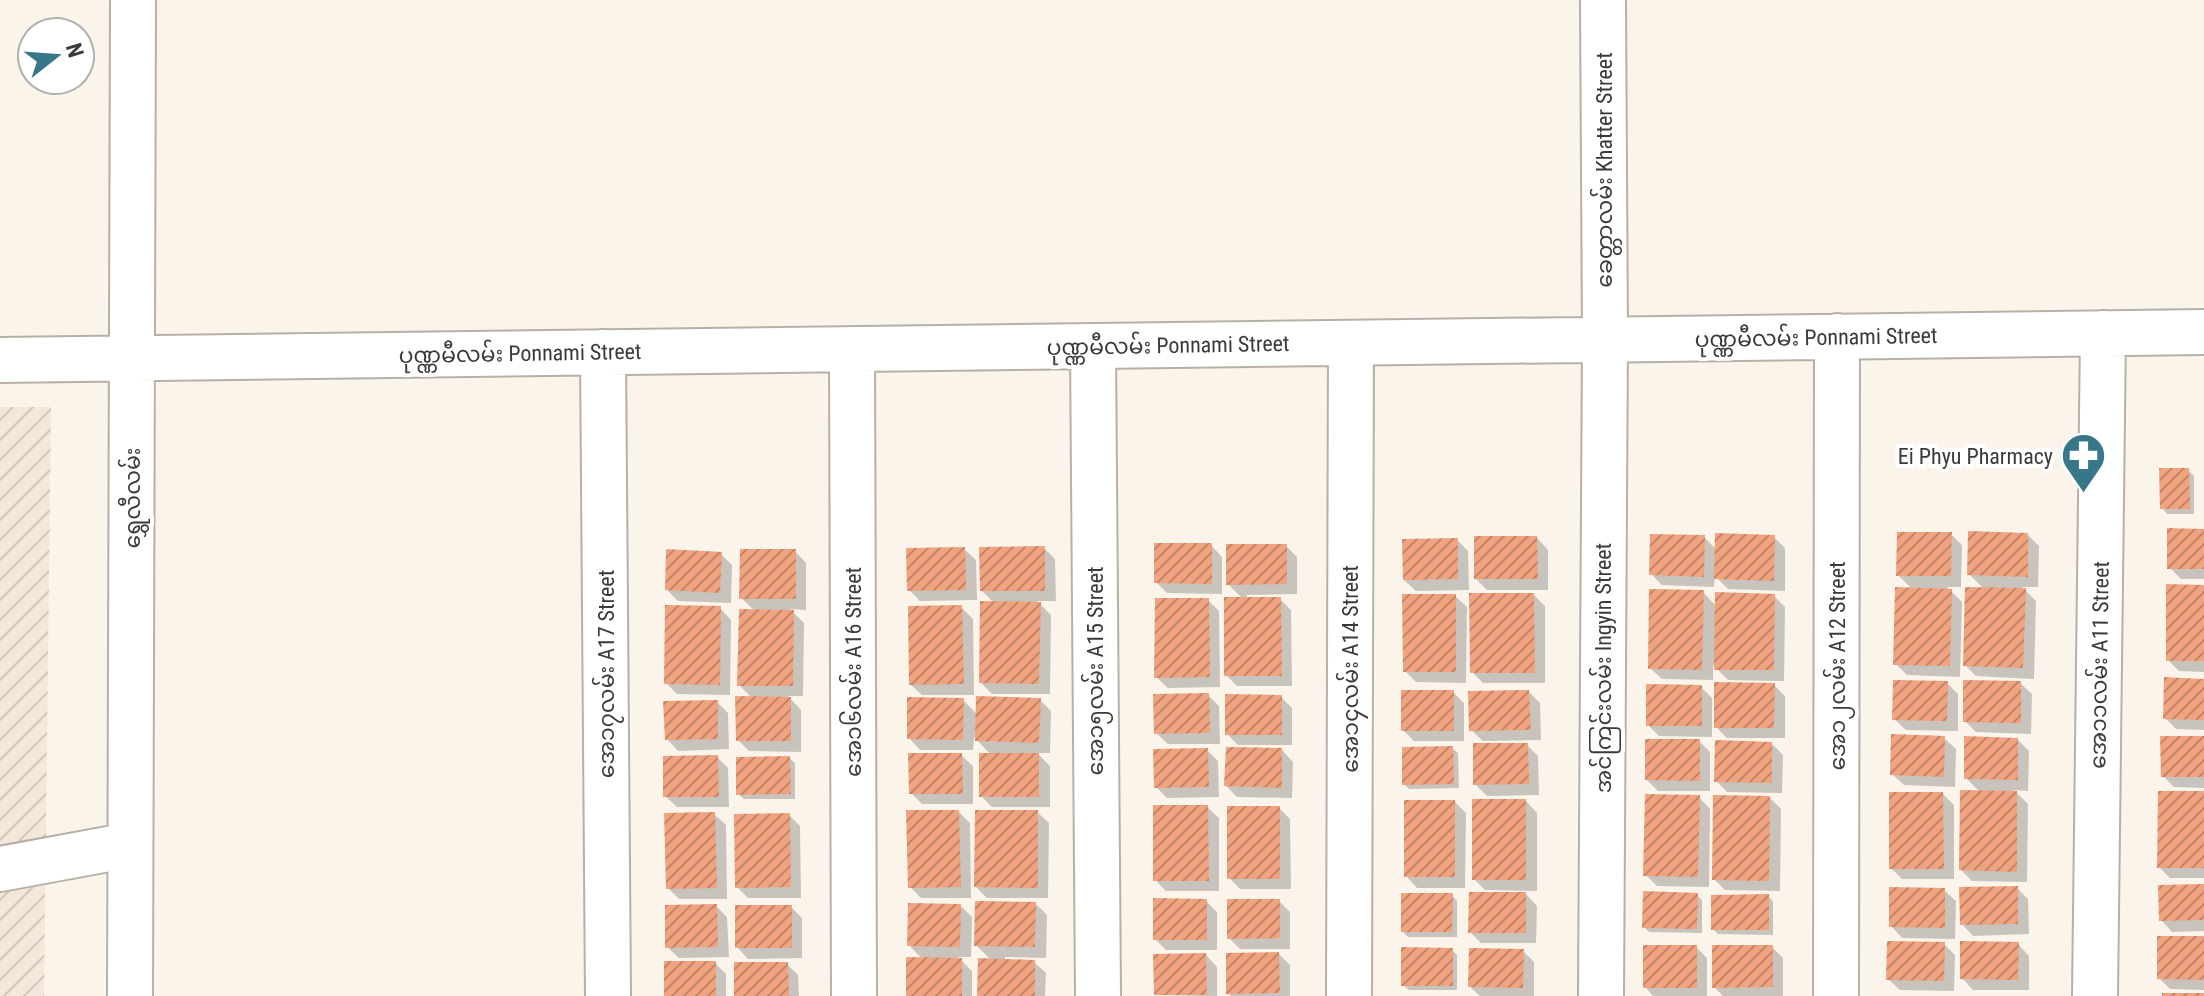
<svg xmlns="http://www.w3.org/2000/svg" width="2204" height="996" font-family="'Roboto Condensed','Noto Sans Myanmar',sans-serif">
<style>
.industrial{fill:url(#industrial-furrows)}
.shadow{fill:#0003}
.building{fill:url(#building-hatch)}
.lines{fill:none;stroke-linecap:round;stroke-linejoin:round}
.minor-casing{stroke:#b6b0a7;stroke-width:48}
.minor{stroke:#fff;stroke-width:44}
.labels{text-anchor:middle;stroke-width:8;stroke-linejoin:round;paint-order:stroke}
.street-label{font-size:22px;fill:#3c3936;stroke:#fff}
.poi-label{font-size:22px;fill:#3c3936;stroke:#fff;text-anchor:end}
</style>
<defs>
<pattern id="industrial-furrows" width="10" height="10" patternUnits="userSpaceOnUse" patternTransform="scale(2)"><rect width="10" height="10" fill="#f3e8d9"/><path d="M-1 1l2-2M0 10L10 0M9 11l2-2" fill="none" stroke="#d1c8bb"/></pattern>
<pattern id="building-hatch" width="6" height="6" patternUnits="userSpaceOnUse" patternTransform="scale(2)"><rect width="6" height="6" fill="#f1a37f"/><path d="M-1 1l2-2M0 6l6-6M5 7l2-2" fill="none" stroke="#c48669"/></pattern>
</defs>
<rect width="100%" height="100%" fill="#fbf4eb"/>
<!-- industrial -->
<path class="industrial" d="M0,407H51L44,996H0Z"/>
<!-- shadow -->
<path class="shadow" d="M2188,470L2194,476V514H2167L2162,508Z
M2204,531V579H2181L2170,568Z
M1951,534L1962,545L1961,587H1947L1962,602L1960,677L1907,675L1896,664L1913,590L1898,575Z
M2028,535L2039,546L2038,587H2022L2036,601L2034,679L1976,676L1965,665L1984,589L1969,574Z
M1704,537L1717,550L1774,537L1785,548V591L1728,589L1715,576L1714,587L1662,585L1651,574Z
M1537,538L1548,550V590H1487L1476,579Z
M1457,540L1468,551L1469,590L1416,591L1404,580Z
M1211,545L1222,557V594L1167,593L1156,582Z
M1286,546L1297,557V594L1247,595V599H1280L1291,610L1292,686H1237L1226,675L1243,599L1228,584Z
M1044,548L1055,559L1056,601H1037L1051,615L1050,694H992L981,683L995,604L982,591Z
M964,549L976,560L977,600L920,601L909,590Z
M795,551L806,563V610L790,609L804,623L803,696H788L801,710V752L749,751L738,740L753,699L739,685L755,611L741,598Z
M721,554L732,565L731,603L678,601L667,590Z
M2204,587V672L2179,671L2168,660Z
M1703,592L1717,607L1774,596L1785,607L1784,681L1728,680L1713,665V680L1662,679L1650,668Z
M1534,595L1545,606V683H1483L1472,672Z
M1455,596L1467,607L1466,683L1416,682L1405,671Z
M1208,600L1219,611L1220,687L1168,688L1156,677Z
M961,607L973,619L974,695H922L910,684Z
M720,608L731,620L730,695L677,694L666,683Z
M2204,681V730L2176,729L2165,718Z
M1947,683L1958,694V731L1906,730L1894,719Z
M2020,683L2032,694L2031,734L1976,732L1965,721Z
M1774,685L1785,696V738H1727L1716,727Z
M1701,687L1712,698V737L1659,736L1648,725Z
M1453,692L1464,703V741H1414L1403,730Z
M1529,692L1540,703L1541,740L1483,741L1471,730Z
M1208,695L1219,706L1220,744H1168L1156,733Z
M1281,697L1292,708V745H1238L1227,734Z
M963,700L978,715L1040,700L1051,711L1050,753H1037L1050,766V807H992L981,796L991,755L974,737L973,750H920L909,738Z
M717,702L728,713L729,749L678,751L667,739Z
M1944,738L1956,749L1955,787L1904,785L1892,774Z
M2204,738V788L2174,787L2163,776Z
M2018,740L2029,751L2028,791L2014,790L2028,804L2027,882L1972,881L1961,870L1980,792L1966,778Z
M1699,741L1710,752V791H1658L1647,780Z
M1772,744L1783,755L1782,793L1727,792L1716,781Z
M1527,745L1538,756L1539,795L1487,796L1475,784Z
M1452,748L1458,753L1459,788L1409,789L1404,784Z
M1207,750L1218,761L1219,797L1167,798L1156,787Z
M1282,750L1293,762L1292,798L1237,797L1226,786Z
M961,755L973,766V804H922L911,793Z
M717,757L728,768L729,807H677L665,796Z
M789,758L795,763V799H744L738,794Z
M2204,793V878H2170L2159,867Z
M1943,794L1954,805V879H1902L1891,868Z
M1699,797L1710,809L1709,887L1657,886L1646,875Z
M1770,798L1781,809L1780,891L1725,890L1714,879Z
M1526,801L1537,813V891L1485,890L1474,879Z
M1455,802L1466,813L1465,888H1417L1406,876Z
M1207,807L1219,818V891H1166L1155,880Z
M1279,808L1290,819L1291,889H1240L1229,878Z
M959,812L970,823L971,898H921L910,887Z
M1037,812L1049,823L1048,898H987L976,887Z
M714,814L726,825L727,899H679L668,888Z
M789,815L800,826L801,898H748L737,887Z
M2204,886V931L2172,932L2161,920Z
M2017,888L2028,899L2029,934L1973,936L1962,924Z
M1944,890L1956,901L1955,939L1902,938L1891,926Z
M1526,894L1537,906L1536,943H1481L1470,932Z
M1452,895L1457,901V937H1408L1403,932Z
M1697,895L1702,900V933L1649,932L1644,927Z
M1768,896L1773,901V935L1718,934L1713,929Z
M1206,901L1217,912V950H1166L1155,939Z
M1279,901L1290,912V949H1240L1229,938Z
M1036,904L1047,915L1046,958L1005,957V961L1034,962L1046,973L1045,996H979L991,960L976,945Z
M716,906L727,917L729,957L679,958L667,947Z
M961,906L972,917L971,957H958L972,971V996H908L922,959L909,945Z
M791,907L802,918V958L748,959L737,947Z
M2204,938V990L2170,989L2159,978Z
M1944,944L1955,955L1954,991L1900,990L1888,979Z
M2018,944L2029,956V990H1973L1962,978Z
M1696,947L1707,958V996H1653L1645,987Z
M1772,947L1783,958V996H1723L1714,987Z
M1452,950L1457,955V990H1409L1403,985Z
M1523,951L1534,962V996H1480L1470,987Z
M1279,954L1290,965V996H1231L1228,993Z
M1206,955L1217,967V996L1156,995Z
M715,963L726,974V996H666Z
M787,964L798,975L799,996H736Z"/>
<!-- building -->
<path class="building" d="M2159,468H2189L2190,509H2160Z
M2167,528L2204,529V569H2167Z
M1968,531L2028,533V577L1967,575Z
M1897,532H1952L1951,576H1896Z
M1715,533L1775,535L1774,581L1714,579Z
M1650,534L1705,535L1704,577L1649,575Z
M1474,536H1537L1538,579H1474Z
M1458,538V579L1403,580L1402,539Z
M1154,543H1212V584L1154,583Z
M1226,544H1287V584L1226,585Z
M1045,546V591H980L979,547Z
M965,547L966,590L907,591L906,548Z
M666,549L722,552L720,593L665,590Z
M740,549H796V599H739Z
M2166,584L2204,585V661H2166Z
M1895,587L1952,589L1950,666L1893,665Z
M1965,587L2026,588L2023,668L1963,666Z
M1649,589L1704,590L1702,670L1648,669Z
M1715,592L1775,594L1774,670H1714Z
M1469,593H1534L1535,673H1470Z
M1402,594H1456V672H1403Z
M1224,597H1281L1282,676H1224Z
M1155,598H1209L1210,677L1154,678Z
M980,601L1041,602L1039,684L979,683Z
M665,605L721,606L720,685L664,684Z
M962,605L964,684L909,685L908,606Z
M739,609L794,610L793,686H737Z
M2164,677L2204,679V720L2163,719Z
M1893,680L1948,681L1947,721L1892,720Z
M1963,680L2021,681V723L1963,722Z
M1714,682L1775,683L1774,728H1714Z
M1646,684L1702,685V726H1646Z
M1401,690H1454V731H1401Z
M1529,690L1531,730L1469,731L1468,691Z
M1209,693L1210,733L1154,734L1153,694Z
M1225,694L1282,695V735H1225Z
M735,696L791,697V741H736Z
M976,696L1041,698L1039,743L975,741Z
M907,697L964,698L963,740L907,739Z
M718,700V739L665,740L663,701Z
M1891,734L1945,736L1944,777L1890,775Z
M1964,736L2018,738V780L1964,779Z
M2160,736H2204V777H2161Z
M1645,739H1700V781L1645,780Z
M1715,740L1772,742V783L1714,782Z
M1473,743H1528L1529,784L1473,785Z
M1453,746L1454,784L1402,785V747Z
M1226,747L1282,748V788L1224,786Z
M1208,748L1209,787L1154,788L1153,749Z
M908,753H962L963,794H909Z
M979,753H1039V797H979Z
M718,755L719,797H663V756Z
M790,756L791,794L736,795V757Z
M1960,790L2017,791V872L1959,870Z
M2158,791H2204V868H2157Z
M1889,792H1943L1944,869H1889Z
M1645,794L1700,795L1698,877L1643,876Z
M1713,795L1770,796L1769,881L1712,880Z
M1472,799H1526V880H1472Z
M1404,800H1455V877H1404Z
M1153,805H1208L1209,881H1153Z
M1227,806H1280V879H1227Z
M906,810H959L961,887L908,888Z
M975,810H1038V888L974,887Z
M715,812L717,888L666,889L664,813Z
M790,813L791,887L735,888L734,814Z
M2204,884V920L2159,921L2158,885Z
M2018,886V924L1960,925L1959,887Z
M1889,887L1945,888V928L1889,927Z
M1643,891L1698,893L1697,929L1642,928Z
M1469,892H1526V933H1468Z
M1401,893H1453L1452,932H1401Z
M1769,894V930H1711V895Z
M1153,898L1207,899V940H1153Z
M1227,899H1280V938L1227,939Z
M975,901L1036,902L1035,947L974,946Z
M908,903L961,904L960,947L907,946Z
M717,904L718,947L665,948V905Z
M735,905H792V948H735Z
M2157,936H2204V980L2157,979Z
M1887,941L1945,942L1944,981L1886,980Z
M1960,941L2019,942L2018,980L1960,979Z
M1643,945H1697V988H1643Z
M1712,945H1773V987L1712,988Z
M1401,947L1453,948V986H1401Z
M1469,948L1524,949L1523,988L1468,987Z
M1279,952L1280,993L1226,994V953Z
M1206,953L1207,995H1154L1153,954Z
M906,957L962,958V996H906Z
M978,958L1035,960V996H977Z
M664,961H716V996H664Z
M734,962H788L789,996H734Z
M2162,993H2204V996H2162Z"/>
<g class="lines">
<defs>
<path id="minor" d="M1093,346L1098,996
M852,349L854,996
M603,352L608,996
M0,360L2204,332
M0,869L130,845
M130,996L133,0
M1349,996L1351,343
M1601,996L1605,340L1603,0
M1836,996L1837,336
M2095,996L2103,333"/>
</defs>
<!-- minor casing -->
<use href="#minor" class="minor-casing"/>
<!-- minor -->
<use href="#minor" class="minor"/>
</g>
<!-- icons -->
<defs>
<symbol id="pharmacy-pin" viewBox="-11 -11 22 30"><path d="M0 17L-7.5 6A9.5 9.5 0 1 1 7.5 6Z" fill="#36778a" stroke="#fff"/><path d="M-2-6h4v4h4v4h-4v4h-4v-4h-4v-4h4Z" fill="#fff"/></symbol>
</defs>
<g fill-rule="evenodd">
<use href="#pharmacy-pin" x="2058" y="430" width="51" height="69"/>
</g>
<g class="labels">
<!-- street labels -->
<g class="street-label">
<text transform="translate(1604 170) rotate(-90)" y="8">ခေတ္တာလမ်း Khatter Street</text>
<text transform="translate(1816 337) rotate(-1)" y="8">ပုဏ္ဏမီလမ်း Ponnami Street</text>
<text transform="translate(1168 345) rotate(-1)" y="8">ပုဏ္ဏမီလမ်း Ponnami Street</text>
<text transform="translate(520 353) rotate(-1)" y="8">ပုဏ္ဏမီလမ်း Ponnami Street</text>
<text transform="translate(132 498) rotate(-90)" y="8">ရွှေလီလမ်း</text>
<text transform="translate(2099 665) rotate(-89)" y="8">အေ၁၁လမ်း A11 Street</text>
<text transform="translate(1837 666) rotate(-90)" y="8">အေ၁၂လမ်း A12 Street</text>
<text transform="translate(1603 668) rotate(-90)" y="8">အင်ကြင်းလမ်း Ingyin Street</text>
<text transform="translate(1350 669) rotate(-90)" y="8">အေ၁၄လမ်း A14 Street</text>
<text transform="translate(1095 671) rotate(-90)" y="8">အေ၁၅လမ်း A15 Street</text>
<text transform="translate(853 672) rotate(-90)" y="8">အေ၁၆လမ်း A16 Street</text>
<text transform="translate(606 674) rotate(-90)" y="8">အေ၁၇လမ်း A17 Street</text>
</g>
<!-- poi labels -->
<g class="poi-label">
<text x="2053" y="464">Ei Phyu Pharmacy</text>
</g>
</g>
<!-- north arrow -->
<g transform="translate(56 56) rotate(73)"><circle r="38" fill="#ffffff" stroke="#b1b0af" stroke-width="2"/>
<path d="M0-6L14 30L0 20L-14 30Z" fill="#36778a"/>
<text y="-12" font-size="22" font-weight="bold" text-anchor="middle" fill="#3c3936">N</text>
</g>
</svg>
